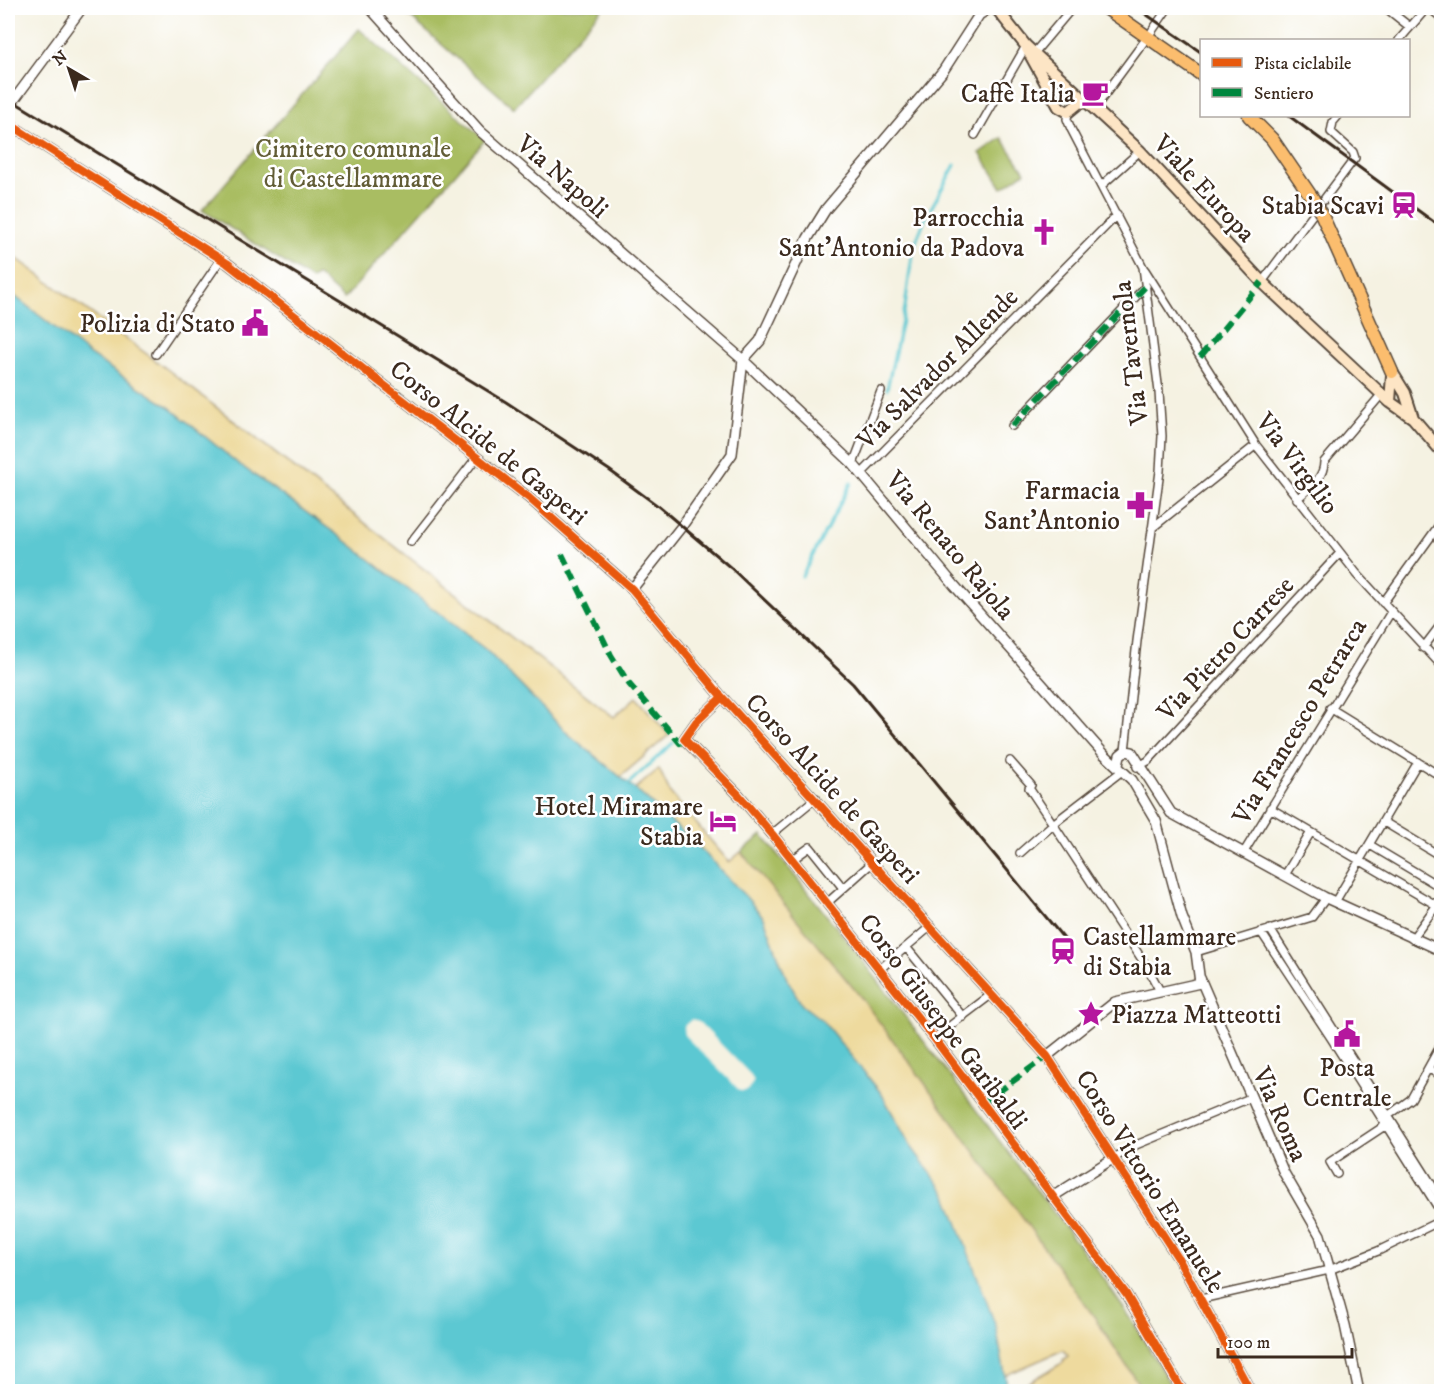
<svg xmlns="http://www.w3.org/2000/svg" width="1449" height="1399" font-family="'IM FELL DW Pica',serif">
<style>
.green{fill:#a9bd62;stroke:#727440;stroke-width:1.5}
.sand{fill:#eeda9e;stroke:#94825e;stroke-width:1.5}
.water{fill:#5bc8d2;stroke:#4b7978;stroke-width:1.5}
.pier{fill:#f5f2e2}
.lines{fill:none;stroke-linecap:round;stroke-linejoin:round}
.stream{stroke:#5bc8d2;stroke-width:3}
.minor-casing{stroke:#57483b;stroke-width:10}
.tertiary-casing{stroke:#57483b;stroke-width:12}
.secondary-casing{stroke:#57483b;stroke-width:14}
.trunk-casing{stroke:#57483b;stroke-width:15}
.minor{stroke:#fff;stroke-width:7}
.tertiary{stroke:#fff;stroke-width:9}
.secondary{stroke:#fde5c5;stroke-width:10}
.trunk{stroke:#fbbd6e;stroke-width:12}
.rail{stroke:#3b2a1e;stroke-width:3}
.trunk-bridge-casing{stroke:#57483b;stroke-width:15;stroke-linecap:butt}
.trunk-bridge{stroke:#fbbd6e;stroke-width:12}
.quiet{stroke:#00873e;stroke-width:6;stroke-dasharray:12 6;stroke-linecap:butt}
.cycleway-casing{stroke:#fff;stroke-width:11}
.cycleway{stroke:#e8590c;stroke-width:8}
.labels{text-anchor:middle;stroke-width:5;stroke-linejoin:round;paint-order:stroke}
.poi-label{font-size:26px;fill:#3b2a1e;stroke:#fff;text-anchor:end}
.park-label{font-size:26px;fill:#625d36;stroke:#fff}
.street-label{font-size:26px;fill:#3b2a1e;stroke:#fff}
</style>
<rect width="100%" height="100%" fill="#fff"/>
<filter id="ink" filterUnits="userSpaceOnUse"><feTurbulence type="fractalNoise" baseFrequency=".0167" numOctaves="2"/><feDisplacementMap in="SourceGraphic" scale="12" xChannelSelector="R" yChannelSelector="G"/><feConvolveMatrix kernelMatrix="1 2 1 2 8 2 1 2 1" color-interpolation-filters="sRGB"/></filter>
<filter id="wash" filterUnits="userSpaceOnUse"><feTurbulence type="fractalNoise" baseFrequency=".008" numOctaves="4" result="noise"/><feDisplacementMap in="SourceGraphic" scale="24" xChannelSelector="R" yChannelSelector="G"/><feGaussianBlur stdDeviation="1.35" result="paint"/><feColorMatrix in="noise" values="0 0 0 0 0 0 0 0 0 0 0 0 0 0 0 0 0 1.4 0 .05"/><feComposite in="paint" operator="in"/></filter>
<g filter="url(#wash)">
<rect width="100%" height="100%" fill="#f5f2e2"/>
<!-- green -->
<path class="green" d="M400,8H603L514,108Z
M359,29L485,140L344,299L317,275L312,280L202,210Z
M1002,138L1025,172L1002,188L980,153Z
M762,835L857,953L1092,1263L1130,1317L1174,1391H1143L1095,1318L915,1070L859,995L741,852Z"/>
<!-- sand -->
<path class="sand" d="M8,252L167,369L614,717L636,697L669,735L620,777L567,733L486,650L346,541L236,462L168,406L91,356L8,291Z
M659,769L671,794L729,862L741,852L859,995L915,1070L1095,1318L1143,1391H1014L1064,1362L1063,1360L1068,1356L1063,1350L1004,1376L996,1327L910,1145L881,1093L822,1021L802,1005L786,977L764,918L698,846L635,789Z"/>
<!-- water -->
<path class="water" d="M8,291L91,356L168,406L236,462L346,541L486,650L567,733L635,789L698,846L747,898L764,918L786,977L802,1005L822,1020L881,1093L910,1145L947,1195L996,1327L1008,1391H8Z"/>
<!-- pier -->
<path class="pier" d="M692,1019L700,1023L749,1073L754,1081L747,1091H740L685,1036L684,1026Z"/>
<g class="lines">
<!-- stream -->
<path class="stream" d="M887,389L905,307L913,249L925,219L955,165
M802,576L851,483
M628,784L673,743"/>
</g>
</g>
<g filter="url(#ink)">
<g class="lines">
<defs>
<path id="minor" d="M1386,8L1410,27
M1432,10L1442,18
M1152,31L1168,8
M1399,40L1425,10
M1035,52L1072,8
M1095,108L1143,43
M1068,112L1067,119L1071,129L1143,267L1159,392L1162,436L1160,471L1137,641L1125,751
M975,135L1026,46
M1101,186L1140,151
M1145,270L1256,445L1357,574L1442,666
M1262,282L1355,158L1353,152L1331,132L1333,122L1338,116
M156,354L221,259
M1012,426L1146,286
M853,464L881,391
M862,473L1117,215
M1297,499C1308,489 1324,479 1324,462L1381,395
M1152,528L1256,445
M411,542L477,457
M1383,603L1442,521
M1423,648L1442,623
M1330,708L1442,777
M1010,761L1031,785L1029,788L1053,824L1020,853
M1137,767L1148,761L1340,553
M1122,771L1053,824L1147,967L1160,991
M1270,808L1436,905
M1384,822L1442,857
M772,834L816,798
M1370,845L1442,888
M1244,852L1391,612
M792,860L810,847L843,888
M1285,875L1311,832
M1335,902L1418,762
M827,903L873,862
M1270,929L1442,1201
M1261,932L1331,1038L1442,1214
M1412,939L1442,898
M906,947L963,1017
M1196,952L1312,917L1326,898
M880,969L931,926
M934,1038L992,994
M1429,1069L1442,1076
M1385,1118L1411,1099L1442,1043
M1114,1158L1136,1145L1250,1098
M1337,1174L1330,1162L1386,1125
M1201,1299L1329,1270L1378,1251L1442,1220"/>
<path id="tertiary" d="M370,8L480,131L743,360L853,464L954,585L1104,754L1132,780L1156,821L1182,917L1196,952L1200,983L1115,1002L1047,1056
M8,108L82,8
M8,123L227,263L529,498L632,589L722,697L1047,1056L1178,1258L1251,1392
M743,360L760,341L808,238L826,209L943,71L979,15L990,8L999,11
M632,589L682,526L732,454L743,360
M722,697L696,722L684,739L738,794L772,834L934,1038L1126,1294L1183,1392
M1118,765L1120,755L1125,751L1132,752L1171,813L1324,897L1442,951
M1200,978L1284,1173L1320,1235L1345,1325L1359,1392
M1052,1197L1114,1158"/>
<path id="secondary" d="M996,8L1026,46L1140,151L1262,282L1390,402
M1027,49L1059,107L1068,112L1079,103L1088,102
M1392,372L1405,393L1413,418L1442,452
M1392,375L1390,402L1413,418"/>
<path id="trunk" d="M1106,8L1202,75
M1249,116L1272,139L1313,199
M1321,213L1392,372"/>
</defs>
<!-- minor casing -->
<use href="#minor" class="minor-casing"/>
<!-- tertiary casing -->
<use href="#tertiary" class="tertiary-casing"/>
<!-- secondary casing -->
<use href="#secondary" class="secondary-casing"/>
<!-- trunk casing -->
<use href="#trunk" class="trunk-casing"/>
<!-- minor -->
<use href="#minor" class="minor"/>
<!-- tertiary -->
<use href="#tertiary" class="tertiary"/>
<!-- secondary -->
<use href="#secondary" class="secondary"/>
<!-- trunk -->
<use href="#trunk" class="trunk"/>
<!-- rail -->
<path class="rail" d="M1137,8L1202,53
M8,98L506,402L609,470L658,506L731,568L853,684L1065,940
M1289,116L1442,228"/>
<defs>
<path id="trunk-bridge" d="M1313,199L1321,213"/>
</defs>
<!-- trunk-bridge casing -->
<use href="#trunk-bridge" class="trunk-bridge-casing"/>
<!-- trunk-bridge -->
<use href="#trunk-bridge" class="trunk-bridge"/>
<!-- quiet -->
<path class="quiet" d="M1200,357L1262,282
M1012,426L1146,286
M562,554L611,655L629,684L680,743L684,739
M982,1104L1047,1056"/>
<defs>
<path id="cycleway" d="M8,123L227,263L529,498L632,589L722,697L1047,1056L1178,1258L1251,1392
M722,697L696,722L684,739L738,794L772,834L934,1038L1126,1294L1183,1392"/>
</defs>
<!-- cycleway casing -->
<use href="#cycleway" class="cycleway-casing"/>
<!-- cycleway -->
<use href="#cycleway" class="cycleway"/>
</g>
</g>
<!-- icons -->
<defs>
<symbol id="cafe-bare" viewBox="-9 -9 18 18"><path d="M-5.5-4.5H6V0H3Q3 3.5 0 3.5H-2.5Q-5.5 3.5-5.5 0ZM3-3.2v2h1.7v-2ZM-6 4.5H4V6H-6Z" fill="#b5179e" stroke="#fff" stroke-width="2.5" paint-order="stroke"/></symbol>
<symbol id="station-bare" viewBox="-9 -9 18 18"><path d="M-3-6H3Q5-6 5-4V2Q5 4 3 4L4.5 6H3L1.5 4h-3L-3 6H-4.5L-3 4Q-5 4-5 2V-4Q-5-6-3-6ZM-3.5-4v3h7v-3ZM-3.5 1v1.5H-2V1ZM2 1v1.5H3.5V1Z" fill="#b5179e" stroke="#fff" stroke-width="2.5" paint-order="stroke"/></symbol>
<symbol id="church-bare" viewBox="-9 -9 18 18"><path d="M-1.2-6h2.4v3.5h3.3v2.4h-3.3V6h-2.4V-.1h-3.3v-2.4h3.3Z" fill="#b5179e" stroke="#fff" stroke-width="2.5" paint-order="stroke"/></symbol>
<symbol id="civic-bare" viewBox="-9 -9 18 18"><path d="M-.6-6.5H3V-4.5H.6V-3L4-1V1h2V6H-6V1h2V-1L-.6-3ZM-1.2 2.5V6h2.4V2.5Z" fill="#b5179e" stroke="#fff" stroke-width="2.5" paint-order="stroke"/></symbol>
<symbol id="pharmacy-bare" viewBox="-9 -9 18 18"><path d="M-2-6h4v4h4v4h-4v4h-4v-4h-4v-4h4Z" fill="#b5179e" stroke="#fff" stroke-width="2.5" paint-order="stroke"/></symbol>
<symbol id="hotel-bare" viewBox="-9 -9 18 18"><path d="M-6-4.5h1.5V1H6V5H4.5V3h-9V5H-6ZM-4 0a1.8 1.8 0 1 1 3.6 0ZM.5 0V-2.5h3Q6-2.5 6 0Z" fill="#b5179e" stroke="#fff" stroke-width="2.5" paint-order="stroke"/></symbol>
<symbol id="sight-bare" viewBox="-9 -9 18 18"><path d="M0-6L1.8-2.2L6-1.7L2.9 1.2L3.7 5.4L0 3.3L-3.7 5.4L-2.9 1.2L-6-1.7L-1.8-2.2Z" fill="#b5179e" stroke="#fff" stroke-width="2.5" paint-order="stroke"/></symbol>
</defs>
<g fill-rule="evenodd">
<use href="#cafe-bare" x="1076" y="74" width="38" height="38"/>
<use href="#station-bare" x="1385" y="186" width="38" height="38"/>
<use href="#church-bare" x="1025" y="213" width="38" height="38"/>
<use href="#civic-bare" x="236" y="304" width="38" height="38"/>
<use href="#pharmacy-bare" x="1121" y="486" width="38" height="38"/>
<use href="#hotel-bare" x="704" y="802" width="38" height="38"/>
<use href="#station-bare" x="1044" y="932" width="38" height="38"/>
<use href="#sight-bare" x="1072" y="995" width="38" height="38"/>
<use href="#civic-bare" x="1328" y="1015" width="38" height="38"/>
</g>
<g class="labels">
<!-- poi labels -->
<g class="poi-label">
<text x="1075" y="102">Caffè Italia</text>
<text x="1384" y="214">Stabia Scavi</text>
<text x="1024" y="226">Parrocchia<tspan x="1024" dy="30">Sant'Antonio da Padova</tspan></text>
<text x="235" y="332">Polizia di Stato</text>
<text x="1120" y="499">Farmacia<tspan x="1120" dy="30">Sant'Antonio</tspan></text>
<text x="703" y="815">Hotel Miramare<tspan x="703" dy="30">Stabia</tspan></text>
<text x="1083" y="945" text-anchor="start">Castellammare<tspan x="1083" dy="30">di Stabia</tspan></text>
<text x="1111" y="1023" text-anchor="start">Piazza Matteotti</text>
<text x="1347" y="1076" text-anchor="middle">Posta<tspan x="1347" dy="30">Centrale</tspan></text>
</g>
<!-- park labels -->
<g class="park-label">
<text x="353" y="157">Cimitero comunale<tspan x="353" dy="30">di Castellammare</tspan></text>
</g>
<!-- street labels -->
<g class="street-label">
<text transform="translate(563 176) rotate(41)" y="9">Via Napoli</text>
<text transform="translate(1205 188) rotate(47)" y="9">Viale Europa</text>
<text transform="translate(1130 353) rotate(-97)" y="9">Via Tavernola</text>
<text transform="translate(937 368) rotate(-45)" y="9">Via Salvador Allende</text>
<text transform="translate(489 442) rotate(39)" y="9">Corso Alcide de Gasperi</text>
<text transform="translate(1298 463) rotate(53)" y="9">Via Virgilio</text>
<text transform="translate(951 545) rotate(50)" y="9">Via Renato Rajola</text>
<text transform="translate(1225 648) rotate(-47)" y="9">Via Pietro Carrese</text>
<text transform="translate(1299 721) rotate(-59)" y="9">Via Francesco Petrarca</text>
<text transform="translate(833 788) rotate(48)" y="9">Corso Alcide de Gasperi</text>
<text transform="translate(944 1021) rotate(53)" y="9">Corso Giuseppe Garibaldi</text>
<text transform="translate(1281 1114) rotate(66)" y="9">Via Roma</text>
<text transform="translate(1151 1181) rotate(58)" y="9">Corso Vittorio Emanuele</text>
</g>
</g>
<!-- margin -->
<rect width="1449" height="1399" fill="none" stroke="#fff" stroke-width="30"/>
<!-- legend -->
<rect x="1200" y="39" width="210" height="78" fill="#ffffff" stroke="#b1aaa5" stroke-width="1.5"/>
<rect x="1212" y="58" width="30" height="9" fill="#e8590c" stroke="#b1aaa5" stroke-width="1.5"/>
<text x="1254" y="69" font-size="18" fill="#3b2a1e">Pista ciclabile</text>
<rect x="1212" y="88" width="30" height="9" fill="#00873e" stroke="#b1aaa5" stroke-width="1.5"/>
<text x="1254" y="99" font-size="18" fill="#3b2a1e">Sentiero</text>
<!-- north arrow -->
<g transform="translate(69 69) rotate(321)" stroke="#ffffff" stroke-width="4.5" paint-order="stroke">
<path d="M0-4.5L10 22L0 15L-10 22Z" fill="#3b2a1e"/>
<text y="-9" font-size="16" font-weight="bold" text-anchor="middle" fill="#3b2a1e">N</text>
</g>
<!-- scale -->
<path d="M1218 1348v9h134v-9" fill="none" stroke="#3b2a1e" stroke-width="3"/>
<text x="1227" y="1348" font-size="18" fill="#3b2a1e" stroke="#ffffff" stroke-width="4.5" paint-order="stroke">100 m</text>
</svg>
